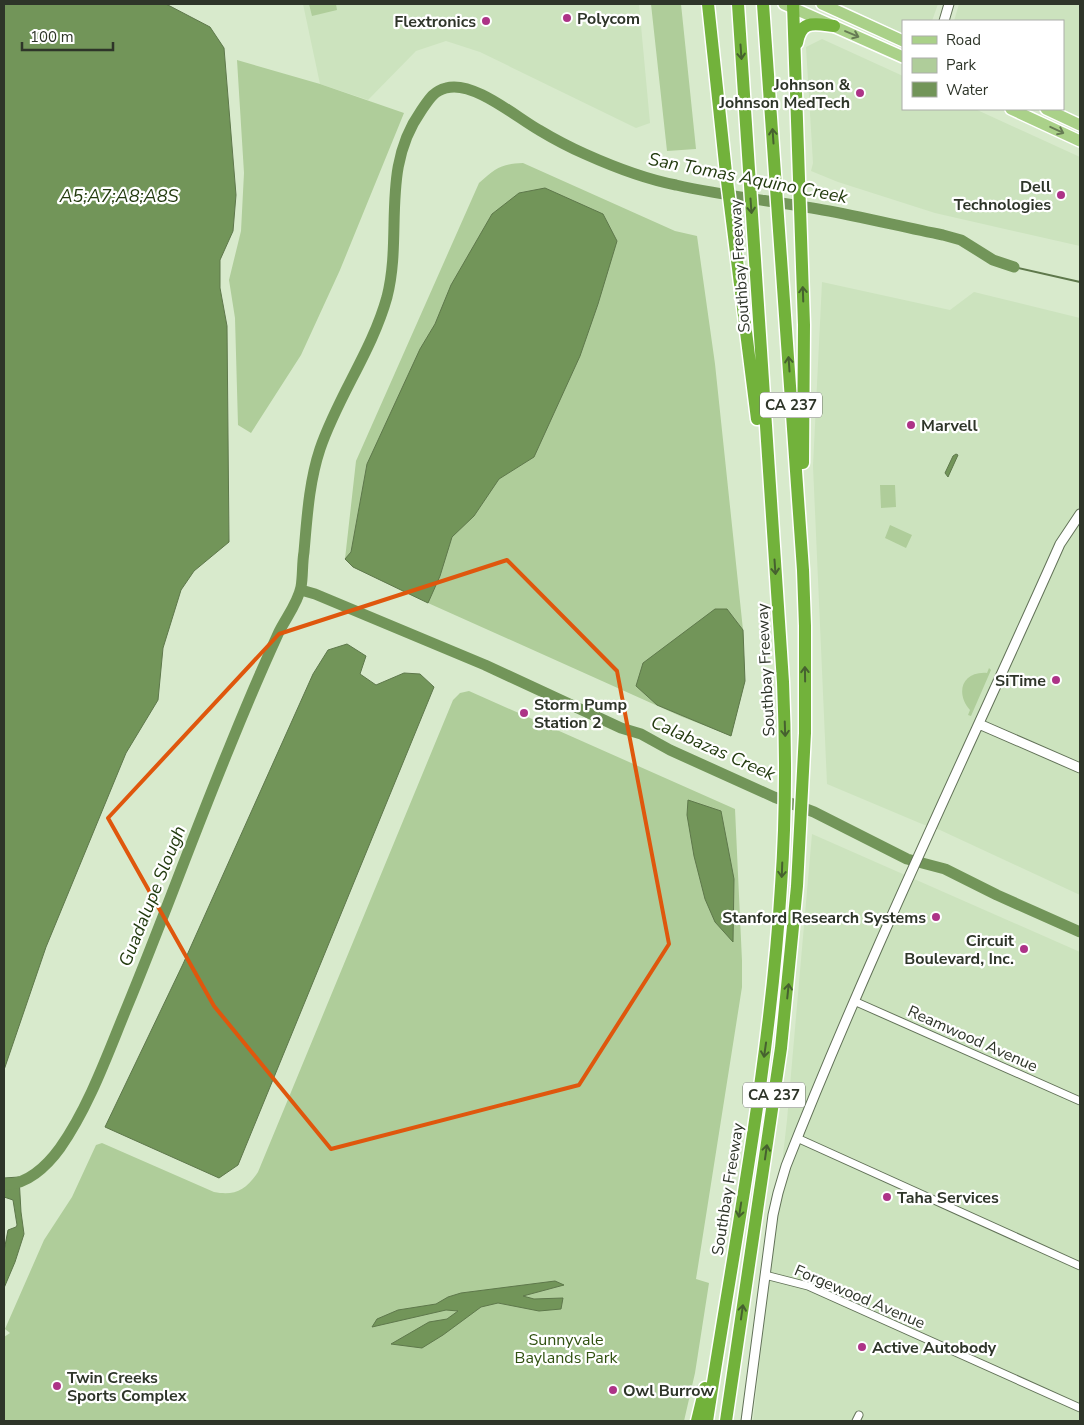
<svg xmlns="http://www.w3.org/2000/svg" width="1084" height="1425" font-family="'Nunito Sans',sans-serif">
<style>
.built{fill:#cce3be}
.green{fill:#afcd9a}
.water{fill:#729559;stroke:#5e784b}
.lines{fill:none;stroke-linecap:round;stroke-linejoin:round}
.stream{stroke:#5e784b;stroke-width:2}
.river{stroke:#729559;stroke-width:11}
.minor-casing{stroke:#627258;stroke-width:9}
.tertiary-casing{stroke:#627258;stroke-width:11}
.primary-casing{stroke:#fff;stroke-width:14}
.motorway-casing{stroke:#fff;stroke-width:15}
.minor{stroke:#fff;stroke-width:7}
.tertiary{stroke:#fff;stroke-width:9}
.primary{stroke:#aad189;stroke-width:11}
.motorway{stroke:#72b23b;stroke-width:12}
.oneway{stroke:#667b54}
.oneway2{stroke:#46612f}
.marked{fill:none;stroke:#df570d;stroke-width:4;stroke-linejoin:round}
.poi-dot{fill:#ad3387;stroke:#fff;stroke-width:2}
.labels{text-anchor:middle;stroke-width:4.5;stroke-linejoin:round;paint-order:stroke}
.shield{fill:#fff;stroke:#6d7269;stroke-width:1}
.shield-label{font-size:15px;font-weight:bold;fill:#2e3529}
.poi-label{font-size:16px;font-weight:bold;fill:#2e3529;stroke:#fff;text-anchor:start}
.street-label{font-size:16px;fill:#2e3529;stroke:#fff}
.park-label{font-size:16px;fill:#305110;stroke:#fff}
.water-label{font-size:18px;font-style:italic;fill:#233b0f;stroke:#fff}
</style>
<rect width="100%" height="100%" fill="#d8eacc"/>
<!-- built -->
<path class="built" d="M303,4H639L650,123L636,128L480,52L446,41L416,51L368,100L320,84Z
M840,4H938L932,21H903V34Z
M959,4H1080V117L1062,109L1063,21H954Z
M822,39L903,76V109H975L1080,157V246L935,213L838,182L811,171L813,163L806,47Z
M822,282L950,310L974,292L1080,318V895L940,830L922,824L827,784L813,466Z
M812,834L1080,952V1421H753L787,1120Z"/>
<!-- green -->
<path class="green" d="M309,4H336L337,10L312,16Z
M651,4H681L696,149L667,151Z
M237,60L320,84L404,113L340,270L301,355L251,433L238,425L235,318L229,280L241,231L244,173Z
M523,163L675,231L697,236L715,364L743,630L745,681L731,736L680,716L428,603L353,567L345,559L356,461L479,183C496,168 501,164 523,163Z
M880,485H895L896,507L881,508Z
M890,525L912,535L906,548L885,538Z
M989,668L991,670L971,716L968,715L970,710C955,693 962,671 987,673Z
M469,691L735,809L742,961V987L696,1279L709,1283L695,1373L684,1421H4V1337L10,1333L5,1329L44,1240L72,1197L96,1145L102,1143L214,1192C235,1196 246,1190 258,1172L453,700L460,693Z"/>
<!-- water -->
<path class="water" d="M4,4H166L210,27L224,48L236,195L233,231L220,260V288L227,326L229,542L194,571L181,590L163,648L158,700L126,753L46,947L4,1070Z
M545,188L603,214L617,241L598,304L580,356L534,457L499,479L474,516L452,537L440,576L428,603L353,567L345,559L351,552L367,464L420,349L435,324L451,285L492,214L519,193Z
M956,454L958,455L948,477L945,473L953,456Z
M715,609H727L743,630L745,681L731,736L657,705L636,686L643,663Z
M347,644L366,656L360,674L376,685L404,673L420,674L434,687L238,1165L219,1178L105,1127L183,964L313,674L328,650Z
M688,800L721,811L734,879L733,942L715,922L705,899L694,856L687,815Z
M19,1177L21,1212L24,1234L15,1262L4,1288V1251L8,1230L16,1227L17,1225L13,1200L4,1197V1178Z
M555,1281L564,1285L523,1296L534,1299L563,1298L561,1309L539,1311L498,1303L481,1307L443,1335L422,1348L391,1344L429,1322L447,1319L458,1311L446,1310L372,1327L377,1319L398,1310L436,1304L448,1297L461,1293Z"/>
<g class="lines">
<!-- stream -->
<path class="stream" d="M1014,267L1080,282"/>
<!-- river -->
<path class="river" d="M301,590L315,594L485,665L621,728L641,734L670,750L774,797L814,812L907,859L945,869L997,895L1080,932
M4,1184C26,1186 47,1166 60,1148C89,1107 108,1053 127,1007C163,920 194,833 230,746C245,709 261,671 278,634C285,619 298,603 301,587C303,576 302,564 304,552C307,518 309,482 320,449C338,396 372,351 387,297C403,234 380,169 421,111C428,101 433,91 446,88C473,80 516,117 539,130C554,139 569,147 585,154C614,167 645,179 676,185C724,196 774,201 823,210C863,217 902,227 943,235L961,240L993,260L1014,267"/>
<defs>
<path id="minor" d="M854,1001L1080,1101
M797,1138L1080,1266
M765,1275L808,1286L1080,1408
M856,1421L859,1415"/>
<path id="tertiary" d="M944,21L949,4
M979,724L1080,768
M746,1421L773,1215L778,1193L786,1166C869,955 968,751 1060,544L1080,514"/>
<path id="primary" d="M784,4L903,57
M822,4L903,41
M1011,109L1080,141
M1046,109L1080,125"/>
<path id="motorway" d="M708,4L726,173L757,419
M793,4L804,325L803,463
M797,43C801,19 815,24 834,26
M697,1421L705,1388
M707,1421C734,1243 770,1066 781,886C786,818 786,750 783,682L738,4
M726,1421L781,1048L797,886L805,733V626L803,570L763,4"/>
</defs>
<!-- minor casing -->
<use href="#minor" class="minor-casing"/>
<!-- tertiary casing -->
<use href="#tertiary" class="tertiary-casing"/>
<!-- primary casing -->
<use href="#primary" class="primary-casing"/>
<!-- motorway casing -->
<use href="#motorway" class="motorway-casing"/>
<!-- minor -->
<use href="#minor" class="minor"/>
<!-- tertiary -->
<use href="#tertiary" class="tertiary"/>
<!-- primary -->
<use href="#primary" class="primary"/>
<!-- motorway -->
<use href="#motorway" class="motorway"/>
</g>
<!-- one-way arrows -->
<defs><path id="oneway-shaft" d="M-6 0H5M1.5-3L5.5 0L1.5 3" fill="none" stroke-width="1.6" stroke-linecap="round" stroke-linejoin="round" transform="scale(1.25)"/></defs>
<g class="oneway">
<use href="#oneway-shaft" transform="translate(852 34) rotate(23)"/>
<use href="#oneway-shaft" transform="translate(1057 130) rotate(25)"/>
</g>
<g class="oneway2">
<use href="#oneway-shaft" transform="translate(741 52) rotate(86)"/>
<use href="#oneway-shaft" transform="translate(773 136) rotate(-94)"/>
<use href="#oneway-shaft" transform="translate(751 206) rotate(86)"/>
<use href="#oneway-shaft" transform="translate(803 294) rotate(-92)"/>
<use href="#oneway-shaft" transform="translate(789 364) rotate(-94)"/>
<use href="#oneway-shaft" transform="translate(775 567) rotate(86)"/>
<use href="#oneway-shaft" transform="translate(805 674) rotate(-91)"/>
<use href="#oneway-shaft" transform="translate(785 729) rotate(88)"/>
<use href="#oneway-shaft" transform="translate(782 870) rotate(92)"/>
<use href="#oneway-shaft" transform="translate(788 991) rotate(-84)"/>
<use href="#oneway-shaft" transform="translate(765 1050) rotate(98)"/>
<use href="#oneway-shaft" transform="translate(766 1152) rotate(-82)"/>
<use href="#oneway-shaft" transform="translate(740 1210) rotate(99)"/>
<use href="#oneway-shaft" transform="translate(742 1312) rotate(-82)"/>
</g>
<!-- marked area -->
<path class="marked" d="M507,560L617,671L669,944L579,1085L331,1149L214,1006L108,818L279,634Z"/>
<!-- markers -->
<g class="poi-dot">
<circle cx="567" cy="18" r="5"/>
<circle cx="486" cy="21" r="5"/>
<circle cx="860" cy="93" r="5"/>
<circle cx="1061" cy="195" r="5"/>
<circle cx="911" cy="425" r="5"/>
<circle cx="1056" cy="680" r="5"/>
<circle cx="524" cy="713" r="5"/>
<circle cx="936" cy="917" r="5"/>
<circle cx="1024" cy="949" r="5"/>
<circle cx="887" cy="1197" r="5"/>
<circle cx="862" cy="1347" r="5"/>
<circle cx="57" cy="1386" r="5"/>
<circle cx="613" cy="1390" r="5"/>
</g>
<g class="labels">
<!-- shield labels -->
<g class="shield">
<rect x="760" y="392.5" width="62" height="25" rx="4"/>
<rect x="743" y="1082.5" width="62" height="25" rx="4"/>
</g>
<g class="shield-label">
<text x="791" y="410">CA 237</text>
<text x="774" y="1100">CA 237</text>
</g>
<!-- poi labels -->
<g class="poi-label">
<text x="577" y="24">Polycom</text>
<text x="476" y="27" text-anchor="end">Flextronics</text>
<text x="850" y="90" text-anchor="end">Johnson &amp;<tspan x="850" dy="18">Johnson MedTech</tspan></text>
<text x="1051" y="192" text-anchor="end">Dell<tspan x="1051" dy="18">Technologies</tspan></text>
<text x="921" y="431">Marvell</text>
<text x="1046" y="686" text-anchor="end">SiTime</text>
<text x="534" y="710">Storm Pump<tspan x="534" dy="18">Station 2</tspan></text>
<text x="926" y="923" text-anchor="end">Stanford Research Systems</text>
<text x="1014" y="946" text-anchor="end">Circuit<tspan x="1014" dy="18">Boulevard, Inc.</tspan></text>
<text x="897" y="1203">Taha Services</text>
<text x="872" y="1353">Active Autobody</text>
<text x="67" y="1383">Twin Creeks<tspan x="67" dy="18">Sports Complex</tspan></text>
<text x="623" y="1396">Owl Burrow</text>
</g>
<!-- street labels -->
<g class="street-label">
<text transform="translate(739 266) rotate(-94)" y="6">Southbay Freeway</text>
<text transform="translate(765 670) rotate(-93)" y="6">Southbay Freeway</text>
<text transform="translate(973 1038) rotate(24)" y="6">Reamwood Avenue</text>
<text transform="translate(727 1189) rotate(-81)" y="6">Southbay Freeway</text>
<text transform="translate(860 1296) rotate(23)" y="6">Forgewood Avenue</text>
</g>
<!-- park labels -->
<g class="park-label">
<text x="566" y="1345">Sunnyvale<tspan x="566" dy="18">Baylands Park</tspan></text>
</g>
<!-- water labels -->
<g class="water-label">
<text transform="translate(748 178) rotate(11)" y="6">San Tomas Aquino Creek</text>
<text x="119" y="202">A5;A7;A8;A8S</text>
<text transform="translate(713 748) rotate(24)" y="6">Calabazas Creek</text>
<text transform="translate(152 896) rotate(-68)" y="6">Guadalupe Slough</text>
</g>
</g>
<!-- border -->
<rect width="1084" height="1425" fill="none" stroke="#2e3529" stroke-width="10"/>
<!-- legend -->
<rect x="902" y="20" width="162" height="90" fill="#ffffff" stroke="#abaea9"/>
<rect x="912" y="36" width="25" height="8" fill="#aad189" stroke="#abaea9"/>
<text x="946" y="45" font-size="15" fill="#2e3529">Road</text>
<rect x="912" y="58" width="25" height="15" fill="#afcd9a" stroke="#abaea9"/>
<text x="946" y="70" font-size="15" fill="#2e3529">Park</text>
<rect x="912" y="82" width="25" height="15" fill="#729559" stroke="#abaea9"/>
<text x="946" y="95" font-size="15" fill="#2e3529">Water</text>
<!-- scale -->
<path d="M22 42v8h91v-8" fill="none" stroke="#2e3529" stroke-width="2.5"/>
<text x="30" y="42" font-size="15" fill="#2e3529" stroke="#ffffff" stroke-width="4" paint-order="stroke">100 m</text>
</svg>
